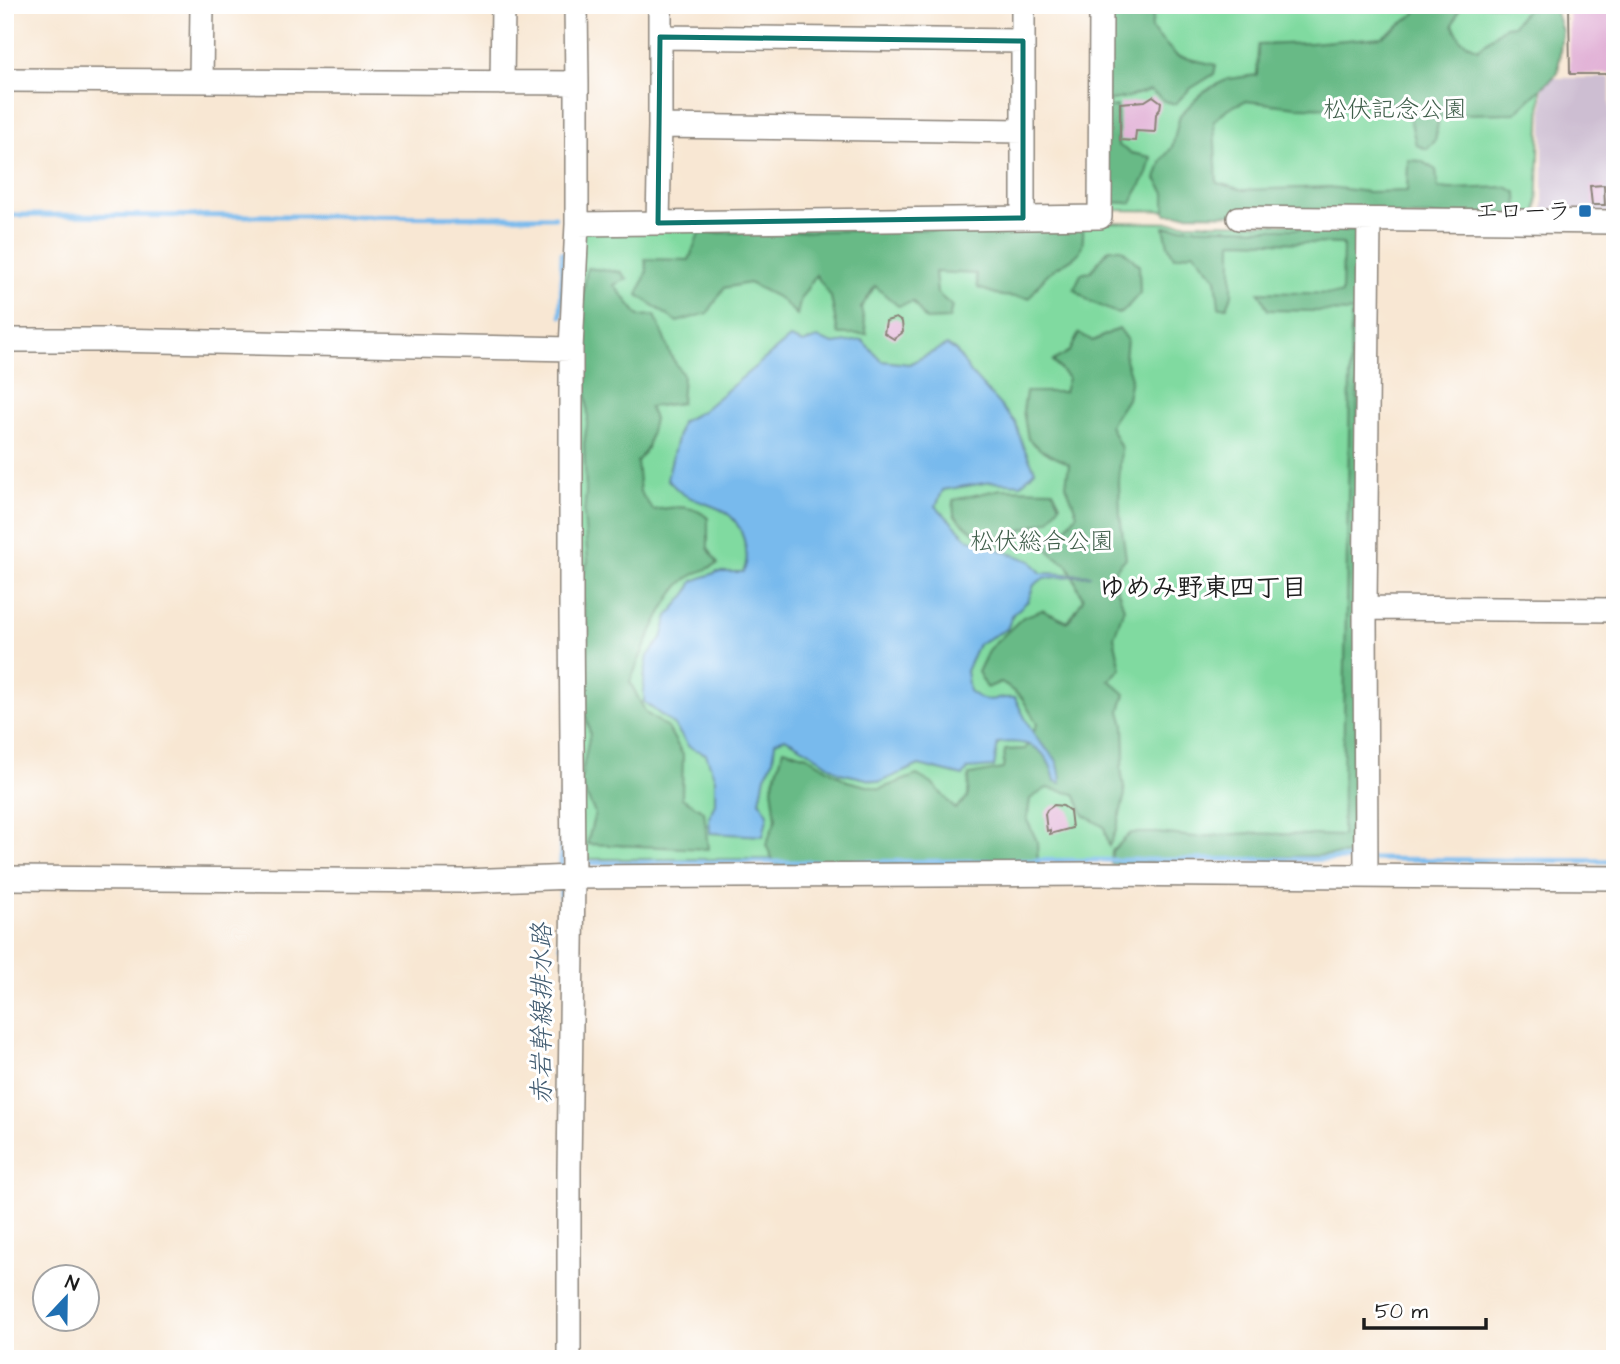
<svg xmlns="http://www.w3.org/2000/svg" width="1620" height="1364" font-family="'Architects Daughter','Klee One',sans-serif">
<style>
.industrial{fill:#cdbed2}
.green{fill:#80daa0;stroke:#4e7b5e;stroke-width:2}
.forest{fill:#68ba86;stroke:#426b51;stroke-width:2}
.water{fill:#78baed;stroke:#4a6b84;stroke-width:2}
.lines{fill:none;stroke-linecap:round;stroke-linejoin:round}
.stream{stroke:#78baed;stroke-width:5}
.building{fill:#e2b2d7}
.minor-casing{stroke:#8a8278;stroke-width:26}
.minor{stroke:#fff;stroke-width:23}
.marked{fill:none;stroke:#0f766e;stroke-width:5;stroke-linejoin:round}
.poi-dot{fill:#1f6fb2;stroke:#fff;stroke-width:2.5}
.labels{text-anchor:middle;stroke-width:6;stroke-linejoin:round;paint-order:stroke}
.park-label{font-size:24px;fill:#3f5e4a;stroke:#fff}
.poi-label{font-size:24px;fill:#1c1c1c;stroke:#fff;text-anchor:end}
.neighbourhood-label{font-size:26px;font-weight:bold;fill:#1c1c1c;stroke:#fff}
.water-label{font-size:26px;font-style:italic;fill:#415b70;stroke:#fff}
</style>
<rect width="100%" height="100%" fill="#fff"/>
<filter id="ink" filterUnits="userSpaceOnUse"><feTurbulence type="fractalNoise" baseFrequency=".0143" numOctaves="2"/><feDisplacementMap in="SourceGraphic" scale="14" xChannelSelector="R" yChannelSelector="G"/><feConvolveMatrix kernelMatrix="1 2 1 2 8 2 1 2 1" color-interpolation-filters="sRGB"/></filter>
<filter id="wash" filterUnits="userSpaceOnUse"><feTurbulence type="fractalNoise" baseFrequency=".00686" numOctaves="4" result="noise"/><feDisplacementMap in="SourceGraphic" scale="28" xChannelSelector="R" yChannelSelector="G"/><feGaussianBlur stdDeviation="1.57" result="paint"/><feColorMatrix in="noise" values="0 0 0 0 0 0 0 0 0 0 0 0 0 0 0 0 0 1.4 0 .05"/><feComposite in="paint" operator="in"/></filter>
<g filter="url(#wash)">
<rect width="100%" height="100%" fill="#f8e7d3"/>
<!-- industrial -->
<path class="industrial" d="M1543,78H1610V214L1543,213Z"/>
<!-- green -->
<path class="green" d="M1110,5H1544L1537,214L1108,210Z
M1100,222L1363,225L1358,859H573L579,228Z"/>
<!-- forest -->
<path class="forest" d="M1106,5H1155L1151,29L1177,56L1216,65L1214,74L1190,89L1175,104L1165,101L1150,90L1129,97L1106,101Z
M1417,5H1461L1453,25L1461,40L1478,49L1505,26L1513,25L1526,10L1554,6L1562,31L1558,73L1515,113L1463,114L1439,116L1435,141L1427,149L1416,145L1409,113L1383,100L1348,108L1297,107L1245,101L1227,109L1214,121L1217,183L1244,190L1328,187L1369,192L1407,191L1408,160L1421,161L1436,170L1438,188L1450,189L1507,187L1517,193L1518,217L1165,214V193L1156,179L1162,160L1172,147L1180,115L1204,91L1228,79L1257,75L1258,45L1310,43L1382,37L1415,14Z
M1117,106L1118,145L1131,153L1151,157L1147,174L1131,203L1103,202L1105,108Z
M1083,227C1085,261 1072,256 1050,272C1042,278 1036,290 1029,298L1002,296L978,288L976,274L935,272L937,293L952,306L949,319L926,320L913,302L898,306L875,286L861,308L867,334H838L831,297L816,275L801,298L797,315L779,298L749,283L724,288L708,313L677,322L638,295L647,271L645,259L689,260L699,233Z
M1164,227L1357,230L1358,312L1268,310L1259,292L1342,294L1343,244L1232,241V295L1227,307H1219L1216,278L1194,252L1174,257L1168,245Z
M1109,249H1122L1139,265L1140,293L1123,312L1118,314L1089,301L1074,289L1081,274L1091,271Z
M587,268L621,272L627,279L614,285L639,316L655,315L671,356L683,375L681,403L649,407L654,419L647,448L637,462L640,492L653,510C674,507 692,503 708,518V548L718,564C707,569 692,574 684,581C663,599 641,656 630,682L646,713L668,728L683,755L682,798L704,811L708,849L587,844L595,813L580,783L590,733L582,701L583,665L588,631L579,585L588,561L584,515L586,492L584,444L588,418L581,309Z
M1351,316L1358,318L1356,854L1111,865L1112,851L1131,833H1157L1196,837L1249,833L1342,836Z
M1119,328L1127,339L1125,359L1131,378L1127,399L1110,425L1121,448L1119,482L1120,515L1126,558L1114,571L1116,585L1124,608L1114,637L1121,669L1109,680L1125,694L1120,711L1124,725L1125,753L1121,768L1125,794L1116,831L1109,846L1104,827L1084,815L1075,794L1047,788L1030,799L1027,820L1037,841L1038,866H776L766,845L776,819L772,787L784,749L807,756L847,781L880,789L917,775L934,785L955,809L968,797L969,775L1003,769L1005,750L1025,749L1037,724L1022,698L1001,682L987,688L978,672L989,649L1023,617L1042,610L1068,622L1083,599L1068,565L1053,555L1041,540L1061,534L1077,514L1066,485L1069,464L1041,450L1028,439L1023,411L1026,392H1064L1068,378L1053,361L1070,351L1079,333L1093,341Z
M1001,489L1053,490L1060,504L1050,520L1019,531V544C990,550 974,534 954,515L953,500Z"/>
<!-- water -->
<path class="water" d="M790,338L803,343L817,338L834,344L862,340L882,361L909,364L947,345L956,351L971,373L1015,422L1023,446L1035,470L1022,484L991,482L943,490L936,506L967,538L1031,561L1041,573L1091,575L1044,578L1034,585L1028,601L1013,614L1007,629L978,644L966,671L969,691C989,707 993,696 1015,698C1021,710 1027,723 1034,734C1048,757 1059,749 1061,783L1055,781C1048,748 1030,739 998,743L994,767L968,769L963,776L919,765L880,782L858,777L840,773L807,750L785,738L775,742L773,761L765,776L760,801L768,814L763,836L710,833L709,818L715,803V779L706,754L689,747L674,725L644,702V678L648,656L662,638L668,616L688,592L693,581L717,572H743C752,555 742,522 725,512C712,504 696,502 683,494C677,490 672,484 667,479L681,422L702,411Z"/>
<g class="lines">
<!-- stream -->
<path class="stream" d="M5,215L555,217
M561,316L562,253
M1373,859L1615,861
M578,863L1359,859
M561,872V795
M561,945V888"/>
</g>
<g id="blocks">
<!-- building -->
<path class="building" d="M1569,5H1615V74H1570Z
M1153,96L1161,102L1160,109L1156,114L1155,132L1136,131L1135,141L1120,140V103L1145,101Z
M1604,185L1605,205H1592L1590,186Z
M896,318L902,322L903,332L894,339L884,333L886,321Z
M1054,805L1063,806L1070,811L1072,828L1050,834V830L1047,831L1045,814L1047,810Z"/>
</g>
</g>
<g filter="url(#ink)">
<use href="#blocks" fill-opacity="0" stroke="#8a8278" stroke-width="2"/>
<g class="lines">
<defs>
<path id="minor" d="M660,37L1023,41
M5,80L577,83
M201,81L202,5
M502,83L503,5
M660,126L1023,131
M1023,218V5
M1239,218L1615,222
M658,223L660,126V5
M577,224L1100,217L1101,5
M5,340H108L571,349
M1365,608L1615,610
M1366,875L1365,608L1369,220
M5,878L463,881L573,877L1094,874L1615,878
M569,1359V1170L573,877L571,611V349L577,224V83L576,5"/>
</defs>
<!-- minor casing -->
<use href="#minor" class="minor-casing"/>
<!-- minor -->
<use href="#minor" class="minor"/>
</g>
</g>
<!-- marked area -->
<path class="marked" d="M660,37L1023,41V218L658,223Z"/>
<!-- markers -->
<rect class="poi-dot" x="1578" y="204" width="14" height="14" rx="3.5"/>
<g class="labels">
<!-- park labels -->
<g class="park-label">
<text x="1395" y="117">松伏記念公園</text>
<text x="1042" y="549">松伏総合公園</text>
</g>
<!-- poi labels -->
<g class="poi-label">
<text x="1571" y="219">エローラ</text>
</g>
<!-- neighbourhood labels -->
<g class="neighbourhood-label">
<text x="1203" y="596">ゆめみ野東四丁目</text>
</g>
<!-- water labels -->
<g class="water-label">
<text transform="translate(541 1014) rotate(-90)" y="9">赤岩幹線排水路</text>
</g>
</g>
<!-- margin -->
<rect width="1620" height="1364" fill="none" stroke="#fff" stroke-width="28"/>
<!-- north arrow -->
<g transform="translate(66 1298) rotate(22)"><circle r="33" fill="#ffffff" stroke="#a4a4a4" stroke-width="2"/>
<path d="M0-5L12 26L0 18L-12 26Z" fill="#1f6fb2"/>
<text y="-10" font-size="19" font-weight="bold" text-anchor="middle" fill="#1c1c1c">N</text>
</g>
<!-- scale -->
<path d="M1364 1318v10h122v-10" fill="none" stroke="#1c1c1c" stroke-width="3.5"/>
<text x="1375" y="1318" font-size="21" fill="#1c1c1c" stroke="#ffffff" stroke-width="5" paint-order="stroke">50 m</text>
</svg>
